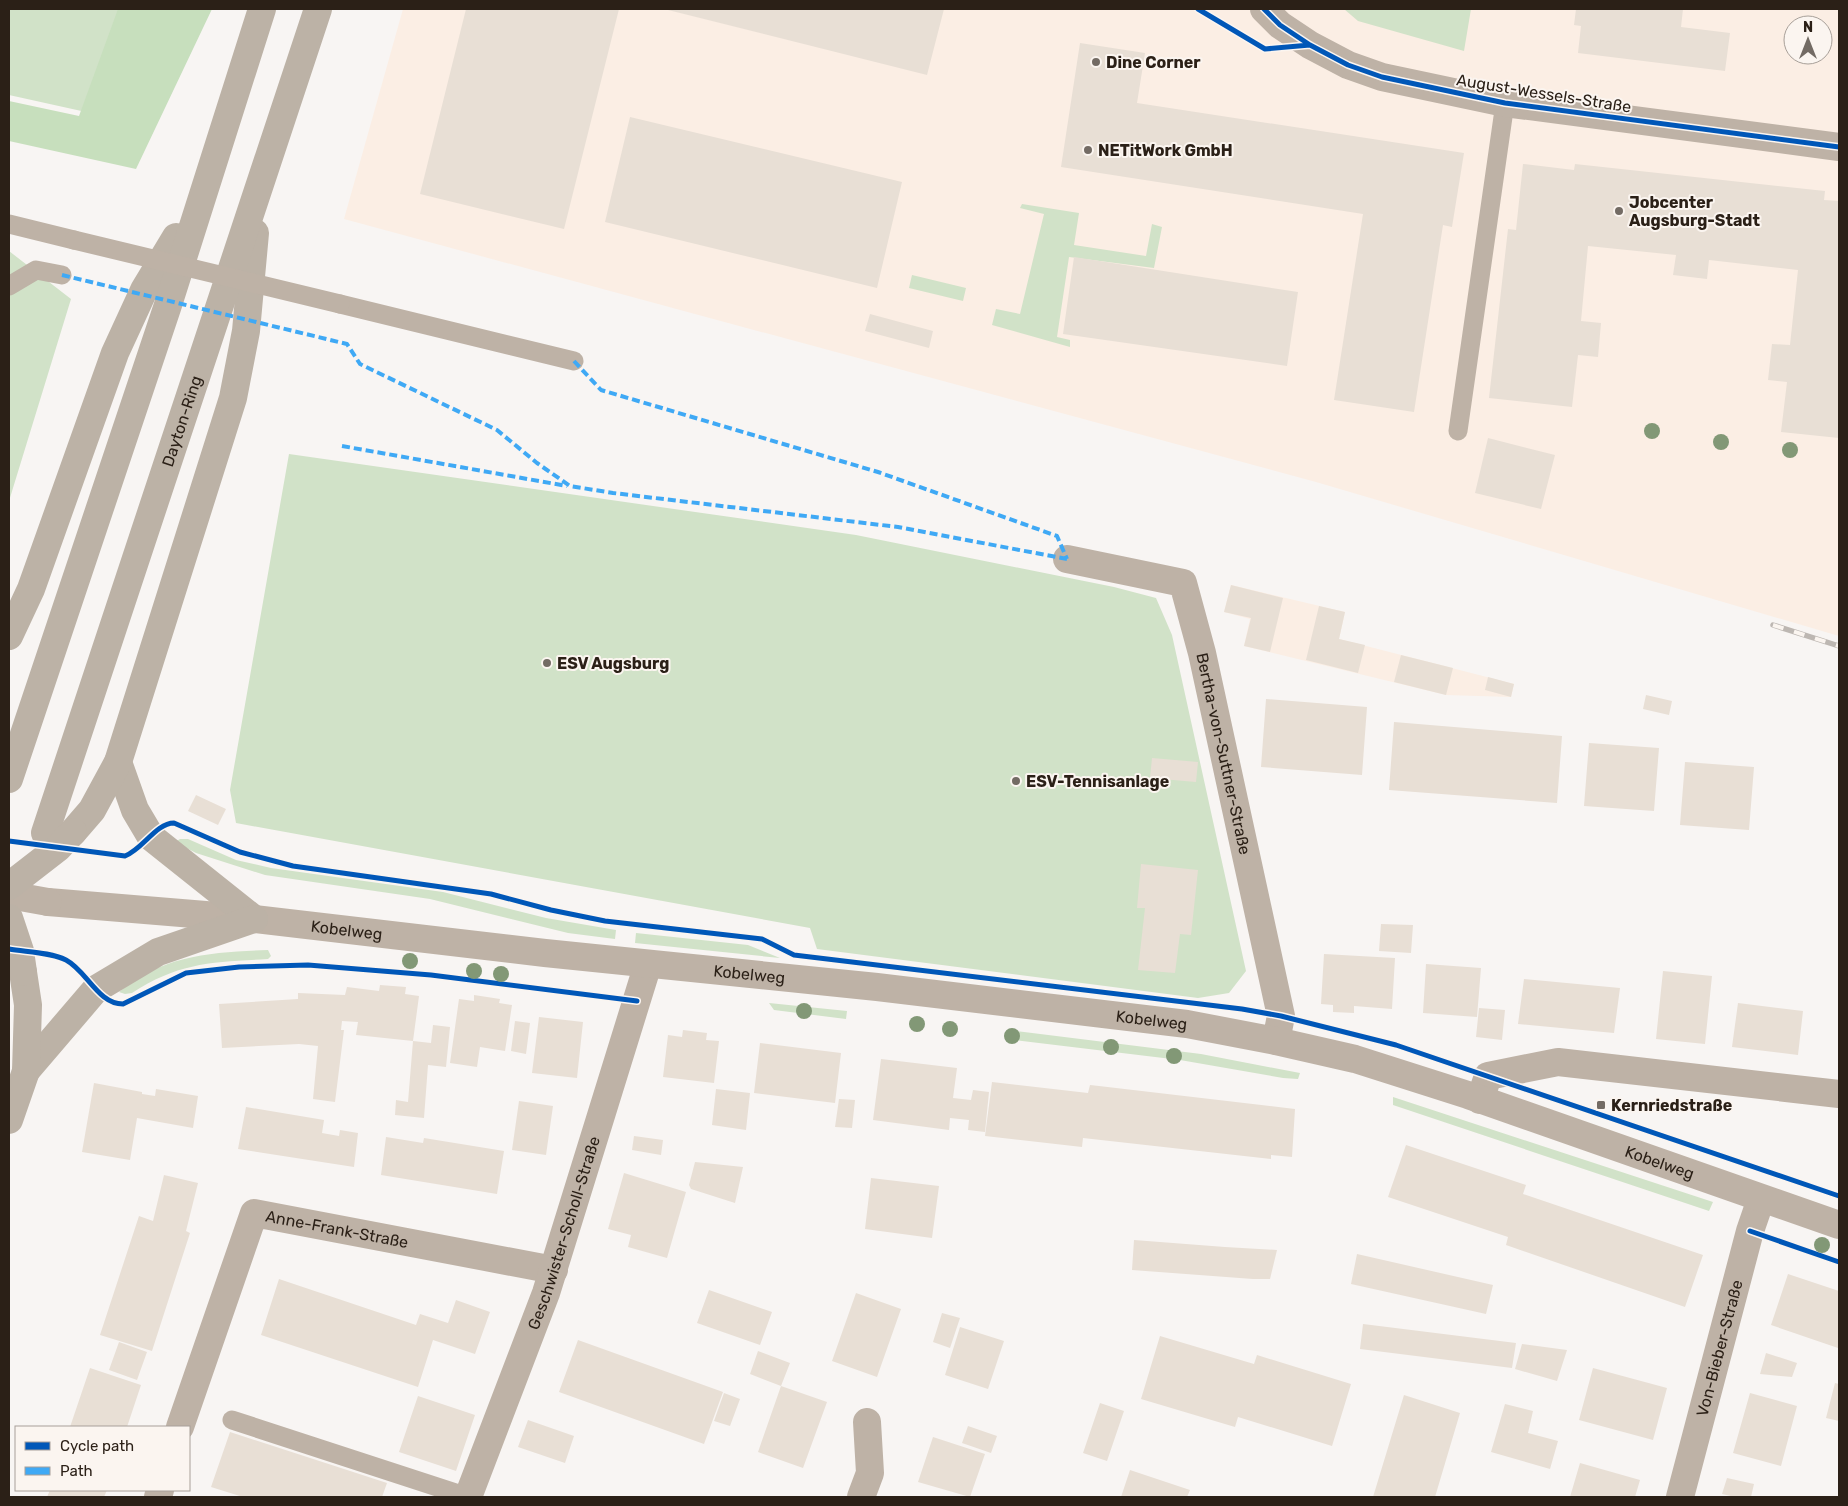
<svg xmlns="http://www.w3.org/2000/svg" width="1848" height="1506" font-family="Rubik,sans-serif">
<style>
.built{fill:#fbeee4;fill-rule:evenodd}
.green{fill:#d1e2c8}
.forest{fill:#c7dfbd}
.building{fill:#e8dfd5}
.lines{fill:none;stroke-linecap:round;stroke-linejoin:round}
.service{stroke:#beb2a6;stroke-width:19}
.minor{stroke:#beb2a6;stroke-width:28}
.tertiary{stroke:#beb2a6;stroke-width:28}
.trunk{stroke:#bcb2a6;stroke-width:28}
.rail-casing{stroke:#bdb7b2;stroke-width:5.5}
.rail{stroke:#fbf5f0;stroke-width:4;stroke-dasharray:11;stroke-linecap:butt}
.service-bridge{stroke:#beb2a6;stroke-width:19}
.tertiary-bridge{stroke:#beb2a6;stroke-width:28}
.trunk-bridge{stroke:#bcb2a6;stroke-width:28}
.quiet{stroke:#3fa9f5;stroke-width:4;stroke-dasharray:8 4;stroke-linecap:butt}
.cycleway-casing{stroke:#fbf5f0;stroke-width:8}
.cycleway{stroke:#0057b8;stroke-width:5}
.tree{fill:#829876}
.poi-dot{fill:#736b64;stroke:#fbf5f0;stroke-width:2}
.labels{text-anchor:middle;stroke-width:4;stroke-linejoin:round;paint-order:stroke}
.poi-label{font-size:16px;font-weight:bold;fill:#2b2017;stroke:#fbf5f0;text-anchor:start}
.street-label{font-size:16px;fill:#2b2017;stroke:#fbf5f0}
</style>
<rect width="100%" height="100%" fill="#f8f5f3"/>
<!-- built -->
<path class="built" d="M403,9H1839V636L1316,482L344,219ZM1793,25H1823V55H1793Z
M1231,585L1345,612L1339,639L1514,684L1511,697L1446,695L1244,646L1250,619L1224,612Z"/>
<!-- green -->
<path class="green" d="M9,9H132L95,114L9,95Z
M1344,9H1471L1464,51L1358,21Z
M1022,204L1079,213L1074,245L1146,256L1152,224L1162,227L1154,268L1069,257L1057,337L1070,340V347L992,325L996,309L1020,314L1044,214L1020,208Z
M9,251L71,299L9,501Z
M912,275L966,288L963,301L909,288Z
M289,454L856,535L1114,587L1156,598L1172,635L1246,971L1229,993L1198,998L817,949L810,928L236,823L230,790Z
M180,839H188L236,860L271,868L443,892L546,918L616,930L615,939L568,933L430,899L265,875L196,853L175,842Z
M636,933L748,945L780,958L635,943Z
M268,950L271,956L268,959C213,962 179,962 132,993L125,994L119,992C162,955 213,952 268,950Z
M769,1003L847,1011L846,1019L774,1010Z
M1007,1030L1201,1054L1300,1073L1298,1079L1283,1078L1180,1060L1006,1039Z
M1393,1097L1713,1202L1709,1211L1393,1105Z"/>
<!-- forest -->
<path class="forest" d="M118,9H212L136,169L9,141V101L79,116Z"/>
<!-- building -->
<path class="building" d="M466,9H619L564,229L420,194Z
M664,9H944L927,75Z
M1576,9H1683L1681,27L1730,33L1725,71L1578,53L1581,26L1574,25Z
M1080,43L1145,53L1137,103L1464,153L1452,227L1443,225L1414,412L1334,400L1363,214L1061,167Z
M630,117L902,182L877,288L605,222Z
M1523,164L1574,170L1575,164L1825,191L1824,200L1839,201V438L1781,432L1787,382L1768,380L1772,344L1790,345L1798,270L1709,260L1707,279L1673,275L1676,255L1588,246L1581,321L1601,323L1598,357L1578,355L1572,407L1489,398L1508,229L1516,230Z
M1074,257L1298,292L1287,366L1063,334Z
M870,314L933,331L929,348L865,331Z
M1488,438L1555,455L1541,509L1475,493Z
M1231,585L1283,598L1270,652L1244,646L1251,618L1224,612Z
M1319,606L1345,612L1339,639L1365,645L1358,673L1306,660Z
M1401,655L1453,668L1446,695L1394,682Z
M1488,677L1514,684L1511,697L1485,690Z
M1646,695L1672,701L1669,715L1643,709Z
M1266,699L1367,707L1362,775L1261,767Z
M1394,722L1562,736L1557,803L1389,790Z
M1589,743L1659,748L1654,811L1584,806Z
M1152,758L1198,762L1196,782L1150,778Z
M1685,762L1754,767L1749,830L1680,825Z
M196,795L226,809L218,825L188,811Z
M1141,864L1198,870L1191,935L1180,934L1175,973L1138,970L1145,908H1137Z
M1381,924L1413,925L1411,953L1379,951Z
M1324,954L1395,958L1392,1009L1354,1006V1013L1333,1012V1005L1321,1004Z
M1426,964L1481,968L1477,1017L1423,1013Z
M1663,971L1712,976L1705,1044L1656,1039Z
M1524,979L1620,988L1614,1033L1518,1024Z
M380,985L406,987L405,994L419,996L413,1041L431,1043L433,1025L450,1027L446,1067L428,1065L424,1118L395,1115L396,1100L408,1102L413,1041L356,1035L358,1022L342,1021L341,1030H344L335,1102L313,1099L318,1046L299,1044L222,1048L219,1004L298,999V993L345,995L347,987L379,991Z
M474,995L500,999L499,1003L512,1005L505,1051L480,1047L477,1067L450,1063L459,999L474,1001Z
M1738,1003L1803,1011L1798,1055L1732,1047Z
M1479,1008L1505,1010L1502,1040L1476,1037Z
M539,1017L583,1022L577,1078L532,1073Z
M515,1021L530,1023L526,1054L511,1051Z
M683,1030L707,1033L706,1040L719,1041L714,1083L663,1077L668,1035L682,1037Z
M760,1043L841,1053L835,1103L754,1093Z
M881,1059L957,1068L953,1098L971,1100L973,1090L989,1092L985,1132L968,1130L969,1120L950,1118L949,1130L873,1120Z
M992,1082L1088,1093L1090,1085L1099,1086L1295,1109L1292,1157L1271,1155V1159L1083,1138L1082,1147L985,1136Z
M94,1083L142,1092V1094L155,1096L156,1089L198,1096L193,1128L137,1118L130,1160L82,1152Z
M716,1089L750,1093L746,1130L712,1125Z
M839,1099L855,1100L852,1128L835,1127Z
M519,1101L553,1106L546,1155L512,1150Z
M246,1107L324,1120L322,1133L339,1136L340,1130L358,1133L354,1167L238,1149Z
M634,1136L663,1140L661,1155L632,1150Z
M386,1137L423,1143L424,1138L504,1151L497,1194L381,1175Z
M1406,1145L1526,1185L1523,1194L1703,1255L1685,1307L1506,1245L1508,1237L1388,1197Z
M695,1162L743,1167L735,1203L691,1189L689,1185Z
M624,1173L686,1192L667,1258L628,1247L631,1235L608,1229Z
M164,1175L198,1183L186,1231L190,1233L152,1351L100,1335L139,1216L153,1221Z
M871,1178L939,1186L932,1238L865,1229Z
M1134,1240L1225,1247L1277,1250L1270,1279H1253L1132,1270Z
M1357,1254L1493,1285L1486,1314L1351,1284Z
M1788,1274L1839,1291L1838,1348L1771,1325Z
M279,1279L416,1325L420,1314L448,1323L456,1300L490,1312L475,1354L433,1340L418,1387L261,1335Z
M709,1290L772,1312L760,1345L697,1323Z
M856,1293L901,1309L877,1377L832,1361Z
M942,1313L960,1318L950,1348L933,1342Z
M1363,1324L1516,1343L1512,1368L1360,1349Z
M960,1327L1004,1341L988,1389L945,1375Z
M1160,1336L1254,1364L1257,1355L1351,1384L1332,1446L1238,1417L1235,1427L1141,1399Z
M578,1340L723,1392L704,1444L559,1392Z
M119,1342L147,1352L137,1380L109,1370Z
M1522,1344L1567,1350L1557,1381L1515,1369Z
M758,1351L790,1363L781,1386L750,1374Z
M1766,1353L1797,1363L1792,1377L1760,1374Z
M90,1368L141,1385L127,1427H70Z
M1593,1368L1667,1388L1653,1440L1579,1420Z
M1835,1383L1839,1384V1421L1826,1418Z
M781,1386L827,1402L803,1468L758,1452Z
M724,1393L740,1399L730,1426L714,1421Z
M1750,1393L1797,1406L1781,1466L1733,1453Z
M1404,1395L1460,1413L1435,1497H1373Z
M418,1396L475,1415L456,1471L399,1452Z
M1100,1403L1124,1411L1107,1461L1083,1453Z
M1505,1404L1533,1411L1528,1433L1558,1441L1550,1469L1491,1452Z
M528,1420L574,1436L565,1463L518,1447Z
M968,1426L997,1436L991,1453L962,1443Z
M230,1432L387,1483L382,1497H243L211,1487Z
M933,1437L985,1454L970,1497L918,1482Z
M1580,1463L1640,1480L1635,1497H1570Z
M1130,1470L1190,1490L1187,1497H1121Z
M1727,1478L1754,1484L1751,1497H1735L1722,1494Z
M50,1490H107L104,1497H47Z"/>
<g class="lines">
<!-- service -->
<path class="service" d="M9,224L74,240
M9,286L36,270L62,275
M340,304L574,361
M1458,431L1505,103
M232,1420L468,1497"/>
<!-- minor -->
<g class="minor">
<path d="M1264,9L1280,25L1310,45L1348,65L1382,77L1505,103L1839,147"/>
<path id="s1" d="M1067,559L1183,583L1202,653L1281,1016L1276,1041"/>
<path d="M1480,1100L1488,1076L1558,1062L1839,1094"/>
<path id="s2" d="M180,1427L254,1213L554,1270"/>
<path d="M158,1497L160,1490"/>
<path id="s3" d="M468,1497L546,1293L648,964"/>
<path d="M861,1497L870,1473L867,1422"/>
<path id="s4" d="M1680,1497L1750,1231L1761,1199"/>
</g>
<!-- tertiary -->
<path class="tertiary" id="s5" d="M48,902L254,919L545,953L877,987L1187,1024L1276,1041L1355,1059L1468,1095L1839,1225"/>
<!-- trunk -->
<g class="trunk">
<path d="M9,636L31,589L115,353L144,290L176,237"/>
<path d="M118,762L135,810L151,837L254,919"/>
<path d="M9,779L167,308L262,9"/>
<path d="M73,832L92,810L118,762L233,398L246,331L255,233"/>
<path id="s6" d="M45,833L318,9"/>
<path d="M26,1071L96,989L158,952L254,919"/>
<path d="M9,1120L26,1071L28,1005L23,972"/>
</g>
<defs>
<path id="rail" d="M1773,625L1839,646"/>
</defs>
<!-- rail casing -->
<use href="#rail" class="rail-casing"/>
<!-- rail -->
<use href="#rail" class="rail"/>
<!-- service-bridge -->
<path class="service-bridge" d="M74,240L340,304"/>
<!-- tertiary-bridge -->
<path class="tertiary-bridge" d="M9,895L48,902"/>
<!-- trunk-bridge -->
<path class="trunk-bridge" d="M9,886L58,848L73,832
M9,918L20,951L23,972"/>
<!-- quiet -->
<path class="quiet" d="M62,275L347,344L360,364L497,430L537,463L570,486L613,493L898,527L1067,559
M574,361L601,390L878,472L1057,536L1067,559
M342,446L567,486"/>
<defs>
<path id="cycleway" d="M1198,9L1265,49L1310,45
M1264,9L1280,25L1310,45L1348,65L1382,77L1505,103L1839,147
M9,841L125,856C143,849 156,823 174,823L240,852L293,866L491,894L551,910L605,921L762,939L794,955L1242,1009L1281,1016L1396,1045L1839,1196
M9,949C26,952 50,952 66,960C87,971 98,1004 123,1004L186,973L239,967L308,965L431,975L637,1001
M1750,1231L1839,1262"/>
</defs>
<!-- cycleway casing -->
<use href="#cycleway" class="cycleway-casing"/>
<!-- cycleway -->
<use href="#cycleway" class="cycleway"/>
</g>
<!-- trees -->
<g class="tree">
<circle cx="1652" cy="431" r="8"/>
<circle cx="1721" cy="442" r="8"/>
<circle cx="1790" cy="450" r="8"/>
<circle cx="410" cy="961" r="8"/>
<circle cx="474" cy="971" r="8"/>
<circle cx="501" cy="974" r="8"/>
<circle cx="804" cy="1011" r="8"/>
<circle cx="917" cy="1024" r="8"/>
<circle cx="950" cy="1029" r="8"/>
<circle cx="1012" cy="1036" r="8"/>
<circle cx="1111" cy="1047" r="8"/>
<circle cx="1174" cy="1056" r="8"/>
<circle cx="1822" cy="1245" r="8"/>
</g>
<!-- markers -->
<g class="poi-dot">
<circle cx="1096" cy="62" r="5"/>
<circle cx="1088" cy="150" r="5"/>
<circle cx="1619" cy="211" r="5"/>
<circle cx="547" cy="663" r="5"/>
<circle cx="1016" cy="781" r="5"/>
<rect x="1596" y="1100" width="10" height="10" rx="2.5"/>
</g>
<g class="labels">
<!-- poi labels -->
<g class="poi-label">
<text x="1106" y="68">Dine Corner</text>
<text x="1098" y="156">NETitWork GmbH</text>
<text x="1629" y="208">Jobcenter<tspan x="1629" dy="18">Augsburg-Stadt</tspan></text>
<text x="557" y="669">ESV Augsburg</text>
<text x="1026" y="787">ESV-Tennisanlage</text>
<text x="1611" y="1111">Kernriedstraße</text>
</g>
<!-- street labels -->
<g class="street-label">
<text transform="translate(1544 93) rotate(9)" y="6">August-Wessels-Straße</text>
<text dy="6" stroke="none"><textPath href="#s6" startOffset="434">Dayton-Ring</textPath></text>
<text dy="6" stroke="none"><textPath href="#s1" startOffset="294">Bertha-von-Suttner-Straße</textPath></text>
<text dy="6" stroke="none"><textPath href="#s5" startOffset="300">Kobelweg</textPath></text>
<text dy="6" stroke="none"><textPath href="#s5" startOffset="705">Kobelweg</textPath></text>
<text dy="6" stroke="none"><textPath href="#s5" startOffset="1110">Kobelweg</textPath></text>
<text dy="6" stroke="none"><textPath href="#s5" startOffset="1639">Kobelweg</textPath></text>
<text dy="6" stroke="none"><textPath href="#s2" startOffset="311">Anne-Frank-Straße</textPath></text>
<text dy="6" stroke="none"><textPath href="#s3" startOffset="281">Geschwister-Scholl-Straße</textPath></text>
<text dy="6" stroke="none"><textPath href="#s4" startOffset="154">Von-Bieber-Straße</textPath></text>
</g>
</g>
<!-- border -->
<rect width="1848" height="1506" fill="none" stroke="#2b2017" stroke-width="20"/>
<!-- legend -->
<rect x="15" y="1426" width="175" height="65" fill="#fbf5f0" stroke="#a8a099"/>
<rect x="25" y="1442" width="25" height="8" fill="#0057b8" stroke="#a8a099"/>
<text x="60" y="1451" font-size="15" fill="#2b2017">Cycle path</text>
<rect x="25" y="1467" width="25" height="8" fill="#3fa9f5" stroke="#a8a099"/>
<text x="60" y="1476" font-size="15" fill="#2b2017">Path</text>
<!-- north arrow -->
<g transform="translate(1808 40)"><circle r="24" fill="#fbf5f0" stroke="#a8a099"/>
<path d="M0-4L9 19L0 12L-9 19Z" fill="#736b64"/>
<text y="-8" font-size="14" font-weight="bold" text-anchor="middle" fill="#2b2017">N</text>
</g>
</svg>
